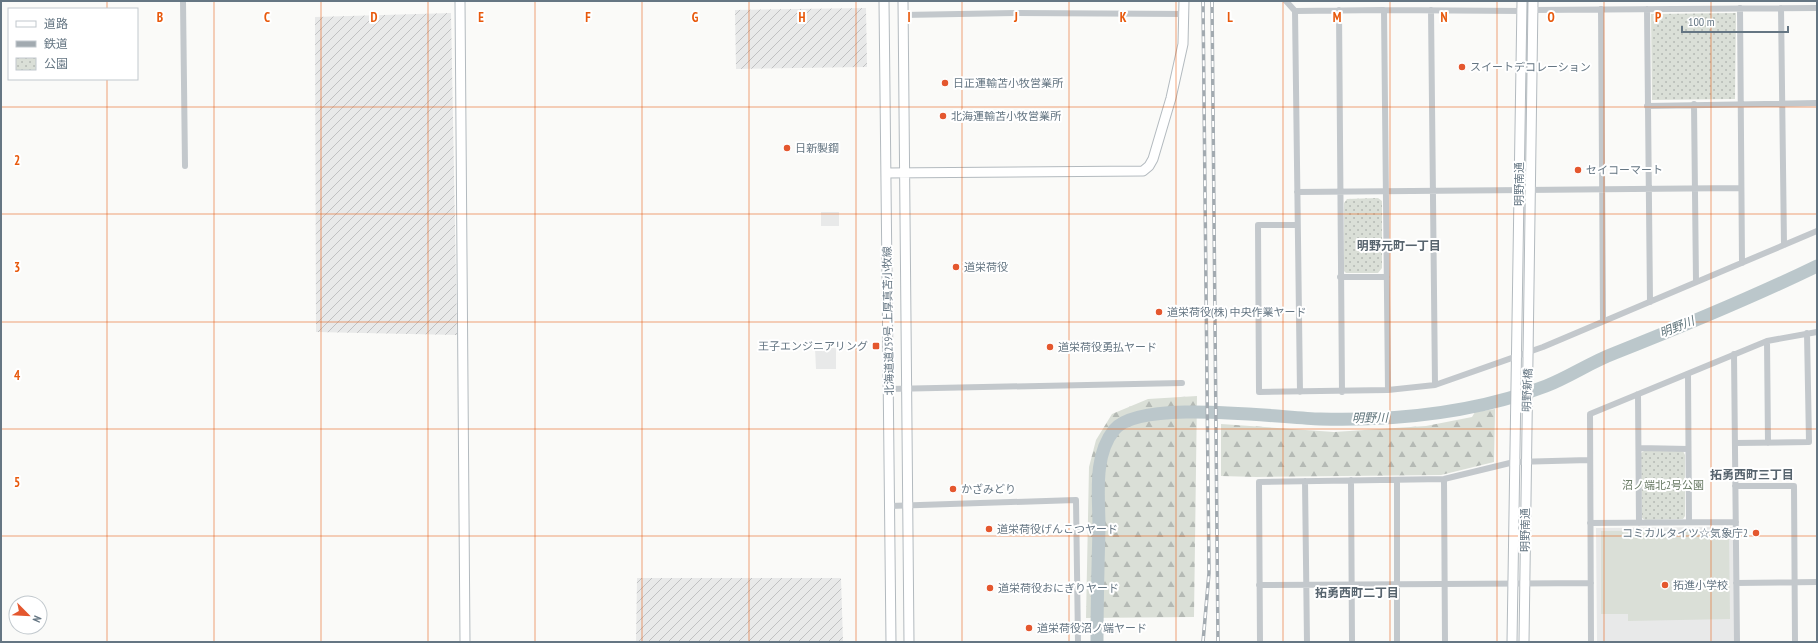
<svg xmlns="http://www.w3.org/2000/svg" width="1818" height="643" font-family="'PT Sans Narrow','Noto Sans JP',sans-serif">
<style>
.built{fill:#e8e9e9}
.industrial{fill:url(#industrial-furrows)}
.grass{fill:#dadfd7}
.forest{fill:url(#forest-firs)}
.park{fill:url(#park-dots)}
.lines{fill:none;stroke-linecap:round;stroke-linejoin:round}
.river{stroke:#bbc7cb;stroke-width:13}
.secondary-casing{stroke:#b3babf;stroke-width:11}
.street{stroke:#c3c8cc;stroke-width:6}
.secondary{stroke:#fff;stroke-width:9}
.rail-casing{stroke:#a2aab0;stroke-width:3.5}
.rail{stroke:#fff;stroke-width:2;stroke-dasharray:6;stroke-linecap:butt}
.grid{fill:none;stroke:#e8590c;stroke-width:1;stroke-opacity:0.55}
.poi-dot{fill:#e4572e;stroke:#fff;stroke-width:1.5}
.labels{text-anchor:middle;stroke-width:4;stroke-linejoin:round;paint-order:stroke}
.poi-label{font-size:11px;fill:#657683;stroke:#fff;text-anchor:start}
.street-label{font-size:11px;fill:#657683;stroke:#fff}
.park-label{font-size:11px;fill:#687a64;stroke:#fff}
.neighbourhood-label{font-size:12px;font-weight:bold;fill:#57646e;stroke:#fff}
.water-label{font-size:12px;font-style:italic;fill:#60757c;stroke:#fff}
.grid-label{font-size:13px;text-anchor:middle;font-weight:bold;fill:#e8590c;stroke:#fff;stroke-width:4;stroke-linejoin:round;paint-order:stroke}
</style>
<defs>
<pattern id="industrial-furrows" width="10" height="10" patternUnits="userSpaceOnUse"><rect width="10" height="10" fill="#e8e9e9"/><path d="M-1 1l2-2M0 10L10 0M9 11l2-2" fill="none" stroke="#c0c1c2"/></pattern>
<pattern id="forest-firs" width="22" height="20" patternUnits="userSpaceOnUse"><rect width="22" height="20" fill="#dadfd7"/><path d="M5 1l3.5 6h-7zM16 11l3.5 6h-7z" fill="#b4b9b4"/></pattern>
<pattern id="park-dots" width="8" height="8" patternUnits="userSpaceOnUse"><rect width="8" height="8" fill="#dadfd7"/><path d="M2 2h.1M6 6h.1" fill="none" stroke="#b4b9b4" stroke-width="1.8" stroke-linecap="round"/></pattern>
</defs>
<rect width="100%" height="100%" fill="#fafaf8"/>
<!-- built -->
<path class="built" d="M821,212H839V226H821Z
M815,348H836V369H816Z
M1734,527V642H1597L1596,528Z"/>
<!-- industrial -->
<path class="industrial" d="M866,8L867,67L736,69L735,10Z
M451,13L457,335L316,332L315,17Z
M637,578H841L843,642H636Z"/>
<!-- grass -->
<path class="grass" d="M1729,530L1730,619L1628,621V614H1601V531Z"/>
<!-- forest -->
<path class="forest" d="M1197,396L1194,617L1086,618L1089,467L1096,440L1112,414L1148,399Z
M1495,409L1494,462L1441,475L1256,477L1221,476V424L1334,432L1426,426L1472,417L1475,412Z"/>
<!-- park -->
<path class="park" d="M1736,13L1735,99L1652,100L1651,14Z
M1378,198L1382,201V268L1378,273H1346L1344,271V203L1347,199Z
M1644,451H1683L1685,455V516L1683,519L1645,520L1642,518L1641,453Z"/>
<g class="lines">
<!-- river -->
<path class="river" d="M1097,642C1097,604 1098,565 1099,527C1099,496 1093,456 1114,430C1139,398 1280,418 1320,419C1396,421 1474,413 1546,386C1569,377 1591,362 1615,353C1683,326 1751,298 1817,266"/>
<defs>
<path id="secondary" d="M460,1L465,642
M884,1L891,642
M903,1L909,642
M886,173L1143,171L1149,166L1153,159L1171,98L1183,44L1184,1
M1512,642L1522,1
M1524,642L1533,1"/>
</defs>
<!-- secondary casing -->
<use href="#secondary" class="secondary-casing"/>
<!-- street -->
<path class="street" d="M183,1L185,166
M1286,1L1295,11L1300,392
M1740,8L1742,263
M1781,8L1784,245
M1601,9L1603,321
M1647,9L1650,302
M1339,10L1342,392
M1384,10L1388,390
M1431,10L1435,385
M1533,10L1817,8
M1295,11L1384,10L1522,11
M903,15L1015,13L1184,14
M1694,104L1696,282
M1647,106L1817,103
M1297,192L1741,188
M1297,225H1258L1259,392L1388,390L1435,385L1543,347L1817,231
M1340,277H1387
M1767,341L1768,443
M1734,354L1737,642
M1688,374L1689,522
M889,389L1182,383
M1638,394L1639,523
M1735,443L1809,442L1807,333
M1639,448L1688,449
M1444,479L1445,642
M1351,480L1352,642
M1397,480V642
M1305,481L1307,642
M1735,486H1794L1795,642
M890,506L1076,500L1078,642
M1590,523L1736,522
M1736,583L1817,582
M1259,585L1591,583
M1260,642L1259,482L1444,479L1514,462L1589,460
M1591,642L1590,414L1767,341L1817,332"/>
<!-- secondary -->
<use href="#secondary" class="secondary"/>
<defs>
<path id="rail" d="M1212,1L1218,642
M1203,642L1209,573L1203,1"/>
</defs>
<!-- rail casing -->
<use href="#rail" class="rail-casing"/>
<!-- rail -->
<use href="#rail" class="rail"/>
</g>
<!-- grid -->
<path class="grid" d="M107,1V9M214,1V642M321,1V642M428,1V642M535,1V642M642,1V642M749,1V642M856,1V642M962,1V642M1069,1V642M1176,1V642M1283,1V642M1390,1V642M1497,1V642M1604,1V642M1711,1V642M107,79V642M1,107H1817M1,214H1817M1,322H1817M1,429H1817M1,536H1817"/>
<!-- markers -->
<g class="poi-dot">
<circle cx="1462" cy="67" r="4"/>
<circle cx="945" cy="83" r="4"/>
<circle cx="943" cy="116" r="4"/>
<circle cx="787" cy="148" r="4"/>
<circle cx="1578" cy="170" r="4"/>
<circle cx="956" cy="267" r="4"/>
<circle cx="1159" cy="312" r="4"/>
<rect x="872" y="342" width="8" height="8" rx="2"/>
<circle cx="1050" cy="347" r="4"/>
<circle cx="953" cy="489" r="4"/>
<circle cx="989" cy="529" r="4"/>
<circle cx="1756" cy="533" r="4"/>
<circle cx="1665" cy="585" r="4"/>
<circle cx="990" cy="588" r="4"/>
<circle cx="1029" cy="628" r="4"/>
</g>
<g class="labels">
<!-- poi labels -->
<g class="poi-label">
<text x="1470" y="71">スイートデコレーション</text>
<text x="953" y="87">日正運輸苫小牧営業所</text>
<text x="951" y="120">北海運輸苫小牧営業所</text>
<text x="795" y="152">日新製鋼</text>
<text x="1586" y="174">セイコーマート</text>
<text x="964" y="271">道栄荷役</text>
<text x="1167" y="316">道栄荷役(株) 中央作業ヤード</text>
<text x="868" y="350" text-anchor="end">王子エンジニアリング</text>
<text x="1058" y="351">道栄荷役勇払ヤード</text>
<text x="961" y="493">かざみどり</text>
<text x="997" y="533">道栄荷役げんこつヤード</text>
<text x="1748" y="537" text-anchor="end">コミカルタイツ☆気象庁2</text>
<text x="1673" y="589">拓進小学校</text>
<text x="998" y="592">道栄荷役おにぎりヤード</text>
<text x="1037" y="632">道栄荷役沼ノ端ヤード</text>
</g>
<!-- street labels -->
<g class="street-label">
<text transform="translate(1519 184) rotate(-90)" y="4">明野南通</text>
<text transform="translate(888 321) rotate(-91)" y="4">北海道道259号 上厚真苫小牧線</text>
<text transform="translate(1527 390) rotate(-88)" y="4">明野新橋</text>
<text transform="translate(1525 530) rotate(-90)" y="4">明野南通</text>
</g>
<!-- park labels -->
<g class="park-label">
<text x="1663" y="489">沼ノ端北2号公園</text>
</g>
<!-- neighbourhood labels -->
<g class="neighbourhood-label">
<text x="1399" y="250">明野元町一丁目</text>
<text x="1752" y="479">拓勇西町三丁目</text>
<text x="1357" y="597">拓勇西町二丁目</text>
</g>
<!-- water labels -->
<g class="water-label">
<text transform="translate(1677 327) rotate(-22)" y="4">明野川</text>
<text transform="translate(1370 418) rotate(-1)" y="4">明野川</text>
</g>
</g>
<g class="grid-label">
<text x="160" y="22">B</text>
<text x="267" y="22">C</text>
<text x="374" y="22">D</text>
<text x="481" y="22">E</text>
<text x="588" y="22">F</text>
<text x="695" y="22">G</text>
<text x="802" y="22">H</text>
<text x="909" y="22">I</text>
<text x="1016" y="22">J</text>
<text x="1123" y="22">K</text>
<text x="1230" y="22">L</text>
<text x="1337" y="22">M</text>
<text x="1444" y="22">N</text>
<text x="1551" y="22">O</text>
<text x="1658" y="22">P</text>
<text x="17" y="165">2</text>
<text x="17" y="272">3</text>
<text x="17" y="380">4</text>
<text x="17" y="487">5</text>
</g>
<!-- border -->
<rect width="1818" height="643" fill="none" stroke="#657683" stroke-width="4"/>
<!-- legend -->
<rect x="8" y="8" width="130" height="72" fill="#ffffff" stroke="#c1c8cd"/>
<rect x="16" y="21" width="20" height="6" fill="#ffffff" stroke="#c1c8cd"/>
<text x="44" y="28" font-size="12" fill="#657683">道路</text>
<rect x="16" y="41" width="20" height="6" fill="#a2aab0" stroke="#c1c8cd"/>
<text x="44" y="48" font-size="12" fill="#657683">鉄道</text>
<rect x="16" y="58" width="20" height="12" fill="url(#park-dots)" stroke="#c1c8cd"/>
<text x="44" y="68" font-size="12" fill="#657683">公園</text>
<!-- north arrow -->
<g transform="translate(28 615) rotate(114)"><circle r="19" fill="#ffffff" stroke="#c1c8cd"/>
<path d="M0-3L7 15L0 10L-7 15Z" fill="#e4572e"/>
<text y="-6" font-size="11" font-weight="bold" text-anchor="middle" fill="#657683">N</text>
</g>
<!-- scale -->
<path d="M1682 26v6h106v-6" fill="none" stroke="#657683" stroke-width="2"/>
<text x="1688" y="26" font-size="12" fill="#657683" stroke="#ffffff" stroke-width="3" paint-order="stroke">100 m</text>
</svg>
